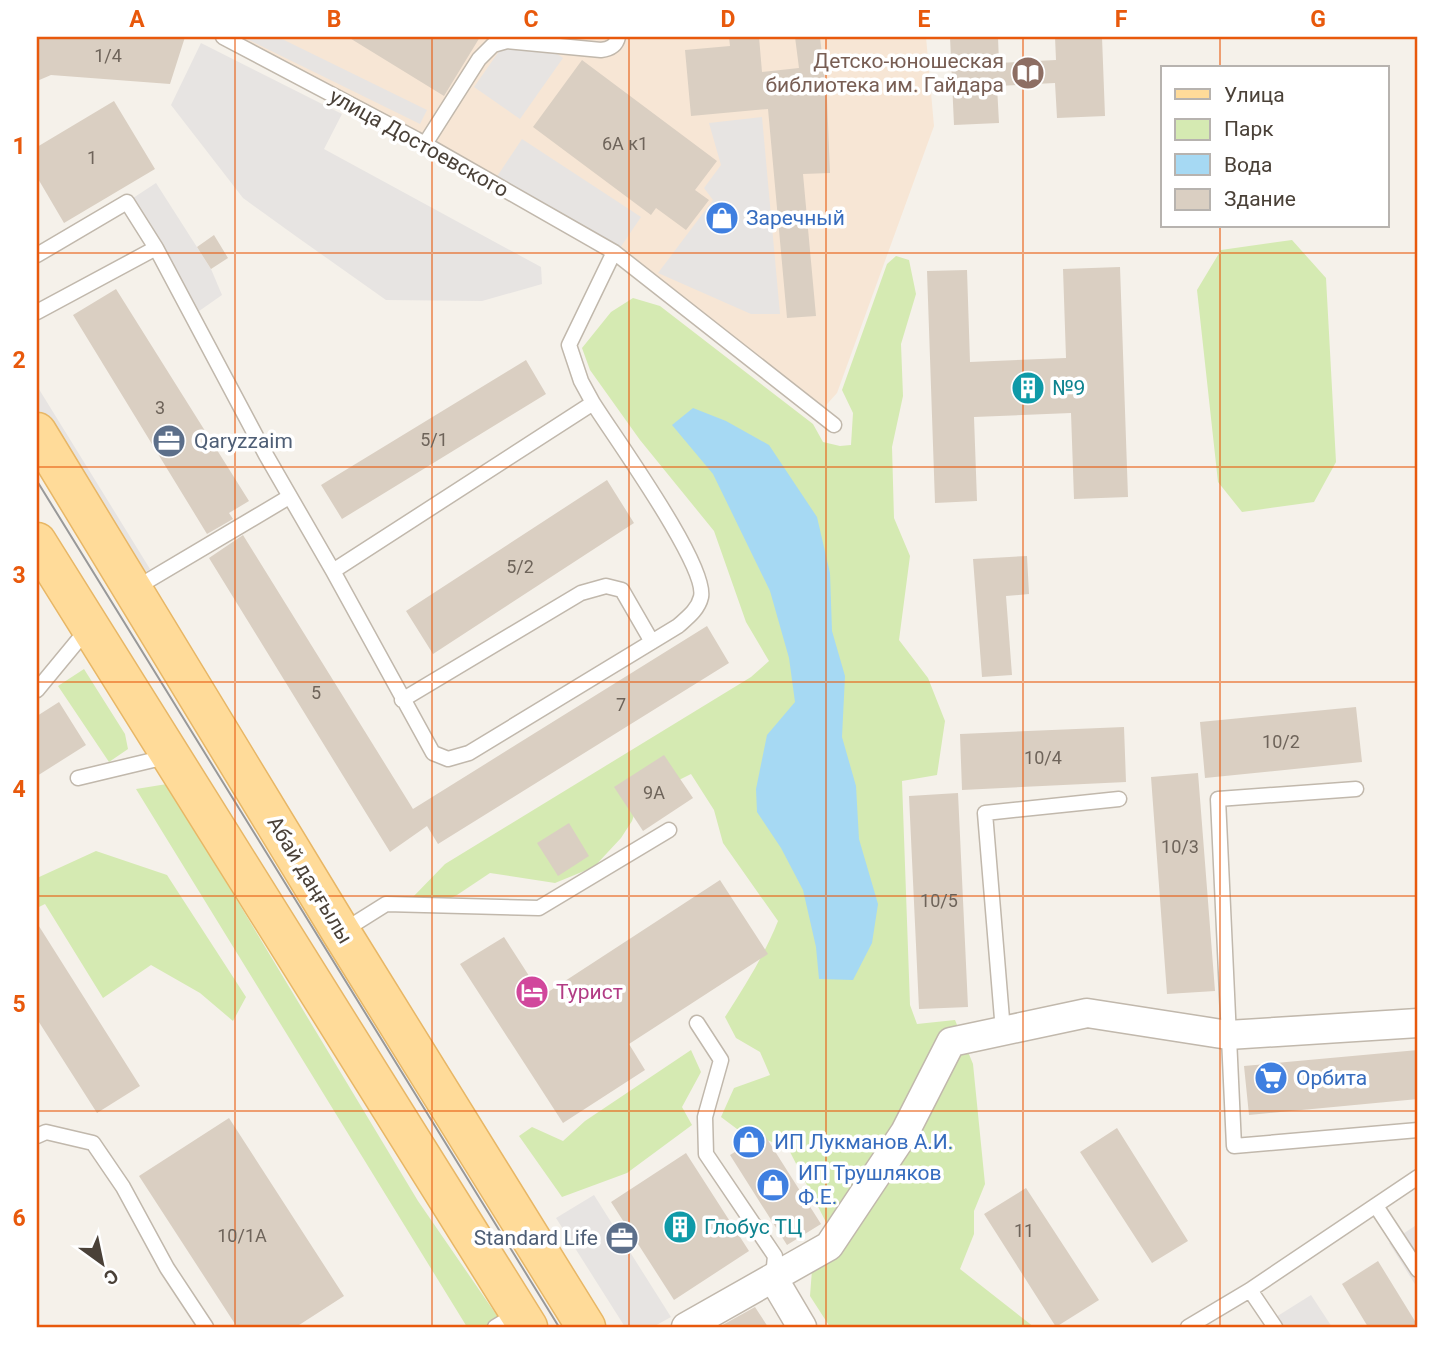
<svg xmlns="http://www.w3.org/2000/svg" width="1455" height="1364" font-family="Roboto,sans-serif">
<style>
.commercial{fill:#f7e6d5}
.green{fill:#d5eab2}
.parking{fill:#e7e4e2}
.water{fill:#a6d9f3}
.building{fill:#dacfc2}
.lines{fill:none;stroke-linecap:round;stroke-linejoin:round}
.lane-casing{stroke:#c1b8ac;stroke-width:17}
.street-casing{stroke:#c1b8ac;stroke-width:31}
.primary-casing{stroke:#e8b766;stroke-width:41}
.lane{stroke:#fff;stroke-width:14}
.street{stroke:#fff;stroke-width:28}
.primary{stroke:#ffdb99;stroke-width:38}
.tram{stroke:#999;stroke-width:2}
.grid{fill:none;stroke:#e8590c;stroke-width:2;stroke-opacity:0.55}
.labels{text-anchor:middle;stroke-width:7;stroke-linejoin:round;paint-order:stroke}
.number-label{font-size:18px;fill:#6e645a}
.education-label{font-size:21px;fill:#785e54;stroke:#fff;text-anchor:end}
.street-label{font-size:21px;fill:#4a4138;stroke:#fff}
.shop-label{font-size:21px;fill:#366cbe;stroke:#fff;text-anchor:start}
.culture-label{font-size:21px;fill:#0d838f;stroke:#fff;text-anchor:start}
.service-label{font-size:21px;fill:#4e5e75;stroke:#fff;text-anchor:start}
.hotel-label{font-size:21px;fill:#b23c85;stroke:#fff;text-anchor:start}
.neatline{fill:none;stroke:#e8590c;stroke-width:2.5}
.grid-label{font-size:23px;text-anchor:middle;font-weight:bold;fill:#e8590c}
</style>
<rect width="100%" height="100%" fill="#f5f1ea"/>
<!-- commercial -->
<path class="commercial" d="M220,37H926L934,126L837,393L820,412L675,293Z"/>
<!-- green -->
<path class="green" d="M1292,240L1326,278L1336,462L1314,502L1242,512L1218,482L1197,290L1221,250Z
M896,256L909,260L916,294L901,344L903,396L892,447L894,518L910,556L899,640L928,678L945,721L937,775L902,781L910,1005L917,1024L955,1020L973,1064L985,1184L974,1211V1234L960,1269L1034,1327H830L810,1296L812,1270L830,1230L788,1148L737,1129L721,1117L734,1088L770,1075L760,1052L736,1038L725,1017C745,986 764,956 778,921L723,843L714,810L691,774L639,800L632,821L621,838L594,867L555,883L490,873L457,895L424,911L412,898L445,864L751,677L769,661L746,622L714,531L640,440L590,370L582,348L611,312L633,298L660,306L813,424L823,442L840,446L851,445L853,413L842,390L887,264Z
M84,669L125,734L128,749L109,762L58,686Z
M167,784L418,1201L502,1323L495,1327H467L136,789Z
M96,851L167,875L246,997L233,1021L200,993L151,965L103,998L45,904L37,908V878Z
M691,1050L701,1072L682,1107L692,1125L627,1173L562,1197L519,1136L532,1127L563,1141L585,1121Z"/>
<!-- parking -->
<path class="parking" d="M243,37H278L427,110L420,124Z
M509,37H533L563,58L520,119L474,87Z
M201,43L342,114L324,149L541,267L542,284L482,301L386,300L297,237L243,198L171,105Z
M762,117L780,314H751L658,273L713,200L704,188L721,165L709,123Z
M522,139L641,217L614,257L496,178Z
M156,183L211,269L222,295L192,316L127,202Z
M37,386L150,569L129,583L37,432Z
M594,1195L671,1317L653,1327H625L556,1218Z
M1418,1224V1289L1389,1243Z
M1311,1295L1332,1327H1267L1265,1324Z"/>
<!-- water -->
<path class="water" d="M693,408L726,421L769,445L817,517L830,573L832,631L845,676L842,737L856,786L859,839L878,904L872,943L853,980L819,979L816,947L803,890L781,848L757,812L756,789L767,735L795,702L789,658L770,591L713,474L672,425Z"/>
<!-- building -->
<path class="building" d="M37,37H185L170,84L51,75L37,81Z
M348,37H480L444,96Z
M729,37H759L762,72L799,68L795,37H820L827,99L830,173L803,174L816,316L787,318L768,109L691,116L685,50L730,46Z
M950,37H998L999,63L1056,60L1055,37H1102L1105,116L1057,118L1055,83L997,86L999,123L954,125Z
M582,60L717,161L695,190L709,200L686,230L656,208L651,215L533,127Z
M114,101L155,169L64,223L37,177V147Z
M214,235L228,258L211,269L197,247Z
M1120,267L1128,497L1074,499L1071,413L974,417L977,501L935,503L927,271L967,270L970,362L1066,358L1063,269Z
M116,289L249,501L229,513L233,519L207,534L73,315Z
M526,360L546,394L342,519L321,485Z
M607,480L634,523L433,654L406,611Z
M243,535L413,809L707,626L729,663L438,844L427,826L390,852L209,558Z
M1027,556L1029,594L1006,596L1012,675L982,677L973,559Z
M59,702L86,745L37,776V716Z
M1356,707L1362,762L1205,778L1200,722Z
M1124,727L1126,782L962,790L960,734Z
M664,755L693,798L643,831L614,787Z
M1198,773L1215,991L1167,994L1151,777Z
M958,793L968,1007L919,1009L909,796Z
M569,823L589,856L558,876L537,843Z
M720,880L768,954L629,1044L645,1070L563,1123L460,964L504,937L542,996Z
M37,923L140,1086L97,1113L37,1019Z
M1418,1050V1099L1249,1115L1244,1066Z
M229,1118L344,1296L296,1327H237L139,1176Z
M1117,1128L1188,1241L1152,1263L1080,1152Z
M764,1134L821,1224L787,1245L730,1155Z
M686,1153L749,1251L674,1300L611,1202Z
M1026,1188L1099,1300L1056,1327L984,1214Z
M1378,1261L1418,1326V1327H1368L1342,1284Z
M755,1307L768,1327H719Z"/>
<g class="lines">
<defs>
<path id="lane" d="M223,37L416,139L614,252L834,425
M425,144L479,59L493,45L507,41L601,50C610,49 616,46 618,37
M37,255L127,202L156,248
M37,312L156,248L266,455L333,571L433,753L448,759L469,753L678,626C687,618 698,610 701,597C708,566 613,435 593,403L333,571
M593,403L581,381L569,345L614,252
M134,589L289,497
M37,690L89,627
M402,700L581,593L606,586L622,590L652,642
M78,778L170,756
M1356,789L1218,799L1234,1146L1418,1130
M343,931L386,904L539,908L669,830
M697,1023L721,1060L705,1117L706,1154L775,1256L773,1277
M1003,1031L985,813L1119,799
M37,1136L46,1132L93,1143L123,1187L167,1268L206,1327
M1376,1206L1418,1270
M1250,1290L1275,1327
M495,1327L518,1313
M1188,1327L1250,1290L1418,1177"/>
<path id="street" d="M773,1278L802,1327
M686,1327L829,1246L905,1132L951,1042L1087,1013L1228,1035L1418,1023"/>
<path id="primary" d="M37,432L341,932L586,1327
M37,542L528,1327"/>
</defs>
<!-- lane casing -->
<use href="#lane" class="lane-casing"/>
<!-- street casing -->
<use href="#street" class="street-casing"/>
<!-- primary casing -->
<use href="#primary" class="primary-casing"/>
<!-- lane -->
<use href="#lane" class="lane"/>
<!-- street -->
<use href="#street" class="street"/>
<!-- primary -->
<use href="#primary" class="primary"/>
<!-- tram -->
<path class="tram" d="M37,481L559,1327"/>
</g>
<!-- grid -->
<path class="grid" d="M235,37V1327M432,37V1327M629,37V1327M826,37V1327M1023,37V1327M1220,37V68M1220,226V1327M37,253H1418M37,467H1418M37,682H1418M37,896H1418M37,1111H1418"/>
<!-- icons -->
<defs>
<symbol id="library-disc" viewBox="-11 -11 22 22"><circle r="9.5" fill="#8d6e63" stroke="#fff"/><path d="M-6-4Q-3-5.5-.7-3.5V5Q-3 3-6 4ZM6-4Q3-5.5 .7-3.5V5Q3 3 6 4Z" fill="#fff"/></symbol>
<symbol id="shop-disc" viewBox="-11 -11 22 22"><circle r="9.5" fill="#3f7fe0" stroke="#fff"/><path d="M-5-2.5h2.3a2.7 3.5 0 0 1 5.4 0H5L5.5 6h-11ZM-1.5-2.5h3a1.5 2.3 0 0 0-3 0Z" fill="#fff"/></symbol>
<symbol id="building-disc" viewBox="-11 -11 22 22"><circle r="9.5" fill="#0f9aa8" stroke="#fff"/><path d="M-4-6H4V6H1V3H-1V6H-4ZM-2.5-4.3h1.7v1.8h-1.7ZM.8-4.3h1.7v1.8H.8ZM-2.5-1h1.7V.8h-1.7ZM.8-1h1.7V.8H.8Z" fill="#fff"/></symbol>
<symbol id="office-disc" viewBox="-11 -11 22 22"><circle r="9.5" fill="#5c6f8a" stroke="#fff"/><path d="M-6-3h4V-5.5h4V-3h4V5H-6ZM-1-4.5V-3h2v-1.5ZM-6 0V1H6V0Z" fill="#fff"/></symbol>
<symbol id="hotel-disc" viewBox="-11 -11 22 22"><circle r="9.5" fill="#d1479c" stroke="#fff"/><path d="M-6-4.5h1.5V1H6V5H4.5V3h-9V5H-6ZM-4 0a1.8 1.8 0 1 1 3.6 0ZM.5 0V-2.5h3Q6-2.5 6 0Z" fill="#fff"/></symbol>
<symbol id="supermarket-disc" viewBox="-11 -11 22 22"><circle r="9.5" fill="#3f7fe0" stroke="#fff"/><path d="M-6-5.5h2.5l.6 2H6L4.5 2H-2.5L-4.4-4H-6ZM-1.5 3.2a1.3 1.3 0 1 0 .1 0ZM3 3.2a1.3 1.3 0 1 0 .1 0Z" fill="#fff"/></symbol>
</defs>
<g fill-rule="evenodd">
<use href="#library-disc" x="1009" y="54" width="38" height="38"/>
<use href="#shop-disc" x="703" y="199" width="38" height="38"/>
<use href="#building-disc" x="1009" y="369" width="38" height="38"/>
<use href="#office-disc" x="150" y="422" width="38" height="38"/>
<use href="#hotel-disc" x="513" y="973" width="38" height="38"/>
<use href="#supermarket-disc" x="1252" y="1059" width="38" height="38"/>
<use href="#shop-disc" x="730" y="1123" width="38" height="38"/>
<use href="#shop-disc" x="754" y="1166" width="38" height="38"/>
<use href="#building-disc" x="661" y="1208" width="38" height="38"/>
<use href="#office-disc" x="603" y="1219" width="38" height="38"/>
</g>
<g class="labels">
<!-- number labels -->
<g class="number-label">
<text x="108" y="62">1/4</text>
<text x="625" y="150">6А к1</text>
<text x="92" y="164">1</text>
<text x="160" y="414">3</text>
<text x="434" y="446">5/1</text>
<text x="520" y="573">5/2</text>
<text x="316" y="699">5</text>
<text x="621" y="711">7</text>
<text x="1281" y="748">10/2</text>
<text x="1043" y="764">10/4</text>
<text x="654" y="799">9А</text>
<text x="1180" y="853">10/3</text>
<text x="939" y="907">10/5</text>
<text x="1024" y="1237">11</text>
<text x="242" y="1242">10/1А</text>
</g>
<!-- education labels -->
<g class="education-label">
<text x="1004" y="68">Детско-юношеская<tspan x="1004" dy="24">библиотека им. Гайдара</tspan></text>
</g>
<!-- street labels -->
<g class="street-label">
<text transform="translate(419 143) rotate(29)" y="7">улица Достоевского</text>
<text transform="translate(310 880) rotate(59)" y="7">Абай даңғылы</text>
</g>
<!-- shop labels -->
<g class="shop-label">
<text x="746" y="225">Заречный</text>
<text x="1296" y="1085">Орбита</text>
<text x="774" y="1149">ИП Лукманов А.И.</text>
<text x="798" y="1180">ИП Трушляков<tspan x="798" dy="24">Ф.Е.</tspan></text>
</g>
<!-- culture labels -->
<g class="culture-label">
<text x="1052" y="395">№9</text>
<text x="704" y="1234">Глобус ТЦ</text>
</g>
<!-- service labels -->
<g class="service-label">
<text x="194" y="448">Qaryzzaim</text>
<text x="598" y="1245" text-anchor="end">Standard Life</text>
</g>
<!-- hotel labels -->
<g class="hotel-label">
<text x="556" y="999">Турист</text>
</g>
</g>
<!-- border -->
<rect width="1455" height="1364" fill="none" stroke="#ffffff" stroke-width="77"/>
<!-- legend -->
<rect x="1161" y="66" width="228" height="161" fill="#ffffff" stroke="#b7b3af" stroke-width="2"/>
<rect x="1175" y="89" width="35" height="10" fill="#ffdb99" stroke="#b7b3af" stroke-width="2"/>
<text x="1224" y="102" font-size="21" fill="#4a4138">Улица</text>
<rect x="1175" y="119" width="35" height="21" fill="#d5eab2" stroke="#b7b3af" stroke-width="2"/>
<text x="1224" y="136" font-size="21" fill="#4a4138">Парк</text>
<rect x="1175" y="154" width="35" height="21" fill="#a6d9f3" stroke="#b7b3af" stroke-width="2"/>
<text x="1224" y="172" font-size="21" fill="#4a4138">Вода</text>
<rect x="1175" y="189" width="35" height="21" fill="#dacfc2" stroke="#b7b3af" stroke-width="2"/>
<text x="1224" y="206" font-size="21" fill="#4a4138">Здание</text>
<!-- north arrow -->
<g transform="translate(102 1263) rotate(147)" stroke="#ffffff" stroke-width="5" paint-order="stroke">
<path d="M0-5L12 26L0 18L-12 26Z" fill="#4a4138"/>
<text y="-10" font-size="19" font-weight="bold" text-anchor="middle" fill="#4a4138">С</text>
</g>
<rect x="38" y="38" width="1378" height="1288" class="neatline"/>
<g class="grid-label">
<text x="137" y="27">A</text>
<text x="334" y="27">B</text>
<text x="531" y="27">C</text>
<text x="728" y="27">D</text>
<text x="924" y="27">E</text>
<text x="1121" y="27">F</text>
<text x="1318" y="27">G</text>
<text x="19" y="154">1</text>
<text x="19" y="368">2</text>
<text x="19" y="583">3</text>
<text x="19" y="797">4</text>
<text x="19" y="1012">5</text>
<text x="19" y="1226">6</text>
</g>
</svg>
